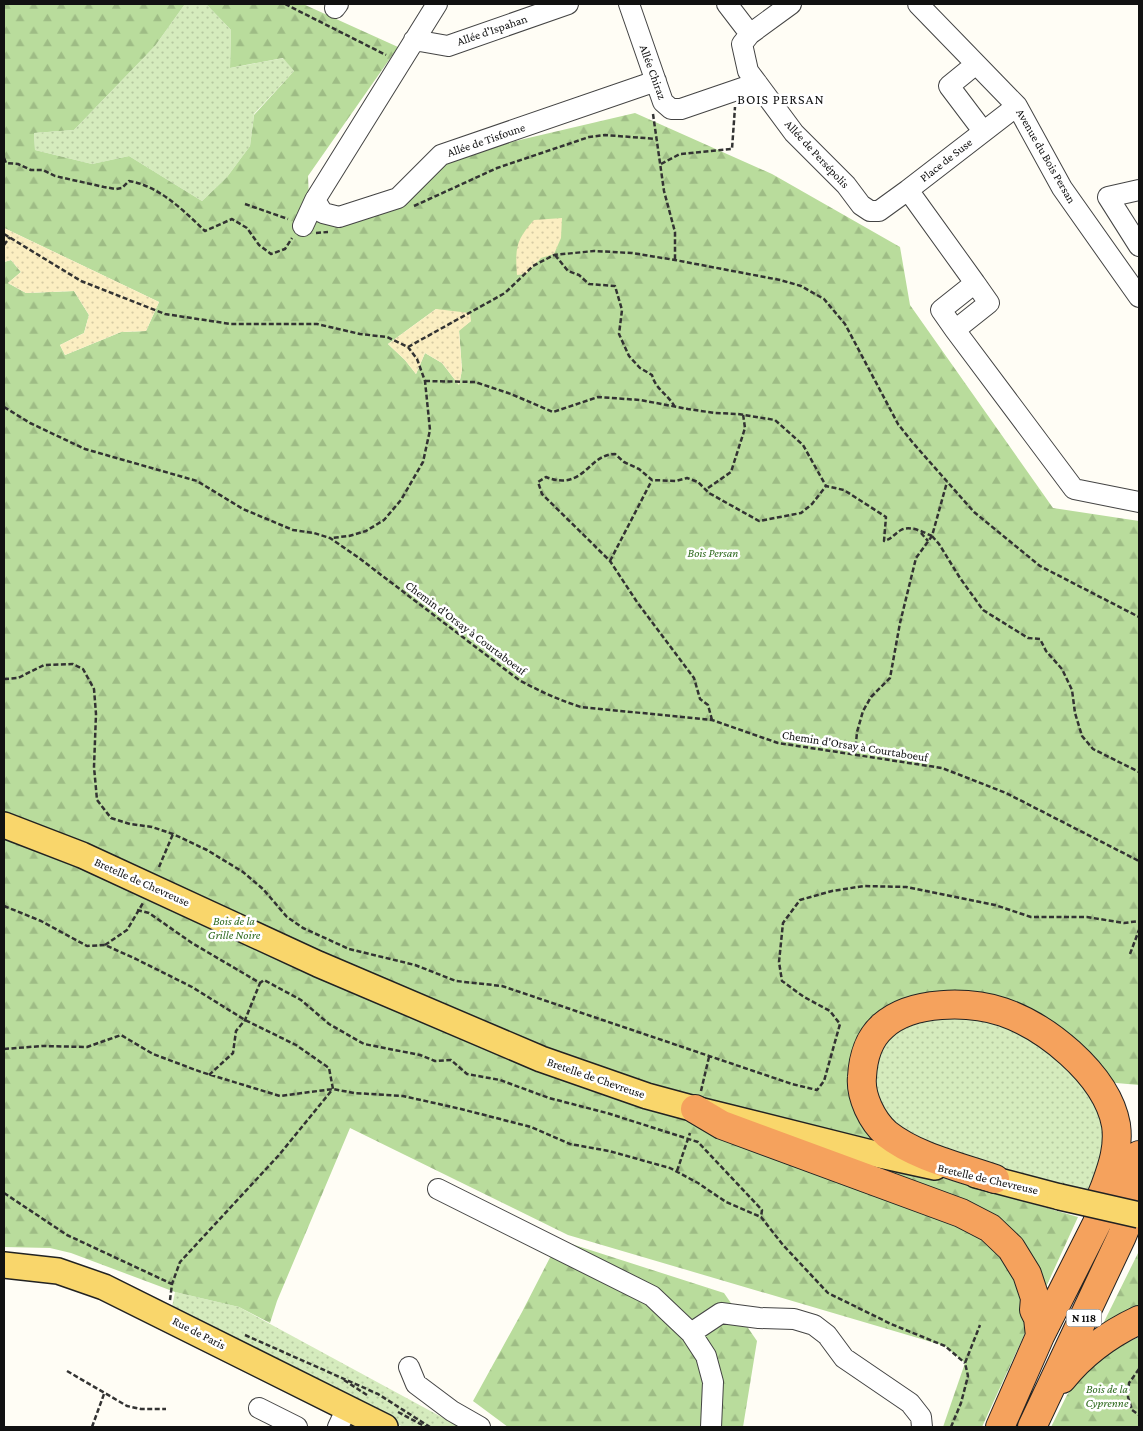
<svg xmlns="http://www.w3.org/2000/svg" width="1143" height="1431" font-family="'Crimson Pro',serif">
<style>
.grass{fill:url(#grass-dots)}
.forest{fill:url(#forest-firs);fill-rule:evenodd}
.sand{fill:url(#sand-dots)}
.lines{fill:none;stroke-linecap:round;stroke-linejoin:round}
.minor-casing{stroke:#444;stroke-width:22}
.major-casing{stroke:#222;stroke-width:28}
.highway-casing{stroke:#222;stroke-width:30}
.path{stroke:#333;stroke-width:2.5;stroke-dasharray:5 2.5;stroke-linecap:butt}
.minor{stroke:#fff;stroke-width:20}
.major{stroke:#f9d66b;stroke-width:25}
.highway{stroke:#f5a25d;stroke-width:28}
.major-bridge-casing{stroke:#222;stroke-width:28;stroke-linecap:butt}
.major-bridge{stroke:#f9d66b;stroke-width:25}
.labels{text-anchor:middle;stroke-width:5;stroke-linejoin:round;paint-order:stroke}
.shield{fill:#fff;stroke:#585858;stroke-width:1}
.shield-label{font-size:11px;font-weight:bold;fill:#111}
.street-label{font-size:12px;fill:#111;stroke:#fff}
.park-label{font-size:12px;font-style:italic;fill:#2f6b1f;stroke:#fff}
.neighbourhood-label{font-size:14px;letter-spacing:1px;fill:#111;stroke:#fff}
</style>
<defs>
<pattern id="grass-dots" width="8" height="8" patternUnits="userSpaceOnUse" patternTransform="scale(1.25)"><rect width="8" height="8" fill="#d5ebbd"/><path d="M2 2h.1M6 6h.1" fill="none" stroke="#b6c8a1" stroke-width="1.8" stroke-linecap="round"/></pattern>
<pattern id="forest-firs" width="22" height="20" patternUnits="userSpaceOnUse" patternTransform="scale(1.25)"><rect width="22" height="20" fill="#b9dc9c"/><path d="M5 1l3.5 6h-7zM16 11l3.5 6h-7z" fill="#9ebc85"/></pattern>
<pattern id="sand-dots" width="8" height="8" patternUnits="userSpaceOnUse" patternTransform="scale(1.25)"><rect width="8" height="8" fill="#fbeec1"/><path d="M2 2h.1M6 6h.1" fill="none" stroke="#d6cba5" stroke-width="1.8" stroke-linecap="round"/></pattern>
</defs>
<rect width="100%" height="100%" fill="#fffdf5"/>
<!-- grass -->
<path class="grass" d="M185,4H206L231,30L230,68L284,58L294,71L254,114L250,146L227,177L202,201L129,156L92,164L35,150L34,133L74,130L155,46Z
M965,1014L1002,1024L1035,1038L1071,1067L1094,1097L1107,1133L1092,1191L1063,1187L962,1159L892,1126L876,1102L872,1079L881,1046L897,1029L923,1018Z
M175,1292L239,1307L460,1427H403L172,1307Z"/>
<!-- forest -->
<path class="forest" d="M4,4H185L155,46L74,130L34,133L35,150L92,164L129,156L202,201L227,177L250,146L254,115L294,71L283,58L230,68L231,30L206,4H303L398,47L308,176L309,200L322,224L376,214L431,165L507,143L635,113L772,174L900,247L910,305L1053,508L1139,521V1085L1105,1082L972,996L868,1039L884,1161L1078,1217L982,1427H943L965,1363L945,1346L568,1235L350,1128L277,1301L270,1323L239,1307L175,1292L71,1253L50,1248L4,1247V262L11,260L21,272L8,283L26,293L74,291L89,315L84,333L60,345L65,355L121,332L146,331L159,302L4,228ZM436,309L471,321L459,330L462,370L459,385L442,363L425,353L416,374L405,360L388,344Z
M559,1240L724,1293L757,1341L743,1427H508L473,1401L522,1312Z
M1139,1251V1311L1103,1324Z
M1139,1337V1427H1051L1067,1395L1078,1380L1106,1353Z"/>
<!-- sand -->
<path class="sand" d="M562,218L561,238L554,254L541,258L526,274L517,275C515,248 516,240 534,220Z
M4,228L159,302L146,331L121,332L65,355L60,345L84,333L89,315L74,291L26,293L8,283L21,272L11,260L4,262Z
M436,309L470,313L471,321L459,331L462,370L459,385L442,363L425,353L416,374L405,360L388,344Z"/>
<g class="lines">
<defs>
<path id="minor" d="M437,4L315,200L323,213L339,217L398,198L441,155L656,81
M629,4L663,102L671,109H681L757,83
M727,4L750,34
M791,4L750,34L742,44L748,71L757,83L794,133L846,185L861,205L870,211H879L908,190L975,283L941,310L955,330L1074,489L1139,502
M918,4L1017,106L1062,188L1139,297
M335,8L338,4
M414,40L448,46L568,4
M976,64L949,86L983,131
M908,190L1017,106
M1139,190L1108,197L1139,246
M303,226L315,200
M955,330L989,303L975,283
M438,1189L652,1296L691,1333L706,1356L713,1382L711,1427
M691,1333L721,1313L759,1318L794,1319L814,1325L827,1335L844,1358L910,1403L921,1417L922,1427
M409,1367L416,1384L452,1411L480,1427
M259,1408L297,1427
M338,1427L347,1408"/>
<path id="major" d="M4,825L82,855L318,964L541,1059L647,1096L695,1109L871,1153L935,1167
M976,1175L1060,1197
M4,1265L58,1271L104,1287L385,1427"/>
<path id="highway" d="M695,1109L722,1125L961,1213L990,1228L1011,1248L1027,1274L1035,1298L1034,1310L1038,1318L1040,1336
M995,1179C960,1167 916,1157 887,1134C872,1121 860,1096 862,1077C863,1058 869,1038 883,1026C912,1000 969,1001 1003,1012C1029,1021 1050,1035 1070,1053C1091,1072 1111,1097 1116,1125C1119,1146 1113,1165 1106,1184C1104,1190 1101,1196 1099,1202C1098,1208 1098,1215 1098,1221
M1062,1379C1083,1353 1109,1334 1139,1320
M1000,1427L1040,1336L1098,1221L1139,1155
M1032,1427L1122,1236L1139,1195"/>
</defs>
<!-- minor casing -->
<use href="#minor" class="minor-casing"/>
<!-- major casing -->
<use href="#major" class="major-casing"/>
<!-- highway casing -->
<use href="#highway" class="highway-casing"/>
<!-- path -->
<path class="path" d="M285,4L386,55
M653,114L664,191L675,232V259
M4,158L6,163L18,164L31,170H43L55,176L104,187L116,189L122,188L129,181C159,186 183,210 205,231L232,219L247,228L259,245L271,254L285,249L292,238
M661,164L680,154L732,149L735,107
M245,204L288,219
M414,206L497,168L589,137L605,135L657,139
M316,233L328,232
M4,234L81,281L165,314L231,324H317L360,334L387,337L408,347L417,359L425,381L430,430L423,462L401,500L384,520L366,531L349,536L331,538
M4,245L10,237
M555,255L568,271L579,275L589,284L615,286L622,310L619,334L629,356L640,368L652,375C656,390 667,393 675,407
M408,347L505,293L533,266L554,255L594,251L632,253L675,260L780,280L801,286L824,299L845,324L898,424L913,443L974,512L1040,566L1139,617
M425,381L475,382L511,394L553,412L598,397L640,400L688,409L715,413L738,414L775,420L803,445L826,486L844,490L886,517L884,541C892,539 894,534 901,530C910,525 923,532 932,536
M4,407L30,423L85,449L197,481L243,509L293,530L314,533L330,538L359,558L519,680C539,691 559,700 581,707L712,720L778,743L942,768L1006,793L1139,861
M708,488L731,472L745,428L743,414
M921,533L928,541
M932,536L939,544L960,578L983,610L1028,638L1040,639L1046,651L1062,669L1072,690L1075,713L1082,736L1093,749L1139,772
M610,561L652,480
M4,679L18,678L44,665L73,664L83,669L94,689L96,714L94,767L97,800L111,818L130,824L152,827L173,834L207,850L243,872L263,889L287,917L303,928L349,949L415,965L456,981L502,986L792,1084L817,1090L824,1081L840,1024L830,1011L804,997L782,981L779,962L783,923L800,900L832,891L864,886L906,887L995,905L1031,917H1087L1124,923L1139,921
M712,720L708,705L700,699L694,678L637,602L610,561L542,494L538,482L546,477C584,492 588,454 615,454L624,462L639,469L652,480L676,481L687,478L698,482L709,493L759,521L801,513L812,504L826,486
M855,754L857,732L863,711L871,697L890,678L900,623L916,558L932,536L947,482
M159,867L173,834
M4,906L41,921L87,946L105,945L136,959L192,987L245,1020L296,1045L329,1068L333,1089
M137,910L149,913L192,943L260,983L264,980L301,1000L329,1024L364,1044L420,1055L435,1061L451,1060L467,1074L500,1080L549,1098L607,1113L698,1142L762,1210L761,1217
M105,945L127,930L143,903
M1130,954L1139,930
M4,1049L42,1046L87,1047L121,1035L153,1054L201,1072L280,1096L333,1089L354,1093L403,1096L461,1109L531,1127L570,1144L609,1151L670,1168L698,1183L726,1202L761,1217L783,1245L828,1293L891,1324L945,1346L965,1363
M209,1075L233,1053L236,1031L245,1020L260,983
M701,1091L709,1057
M677,1171L690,1133
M4,1193L67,1235L172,1284
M170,1300L172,1284L180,1262L279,1155L332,1090
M245,1335L378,1394L430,1427
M1139,1369L1129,1383L1128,1397L1132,1410L1139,1415
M67,1371L127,1406L141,1409H166
M344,1380L367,1395
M398,1412L426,1427
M92,1427L104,1394
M951,1427L961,1403L968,1376L965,1363L980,1325"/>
<!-- minor -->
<use href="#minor" class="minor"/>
<!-- major -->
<use href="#major" class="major"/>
<!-- highway -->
<use href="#highway" class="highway"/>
<defs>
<path id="major-bridge" d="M1060,1197L1139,1215"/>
</defs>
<!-- major-bridge casing -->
<use href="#major-bridge" class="major-bridge-casing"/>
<!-- major-bridge -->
<use href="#major-bridge" class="major-bridge"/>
</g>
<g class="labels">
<!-- shield labels -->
<rect class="shield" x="1066.5" y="1309.5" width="35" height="17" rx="4"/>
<g class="shield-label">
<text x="1084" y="1322">N 118</text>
</g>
<!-- street labels -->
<g class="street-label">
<text transform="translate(492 30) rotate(-19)" y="4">Allée d'Ispahan</text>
<text transform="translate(653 72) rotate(70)" y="4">Allée Chiraz</text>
<text transform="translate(486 140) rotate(-19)" y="4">Allée de Tisfoune</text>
<text transform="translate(817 154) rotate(47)" y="4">Allée de Persépolis</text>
<text transform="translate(1046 156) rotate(60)" y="4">Avenue du Bois Persan</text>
<text transform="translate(946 160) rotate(-38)" y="4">Place de Suse</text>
<text transform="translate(466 628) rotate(37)" y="4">Chemin d'Orsay à Courtaboeuf</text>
<text transform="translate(855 746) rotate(9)" y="4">Chemin d'Orsay à Courtaboeuf</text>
<text transform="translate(142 882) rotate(24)" y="4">Bretelle de Chevreuse</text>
<text transform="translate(596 1078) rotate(19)" y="4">Bretelle de Chevreuse</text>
<text transform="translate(988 1179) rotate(13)" y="4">Bretelle de Chevreuse</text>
<text transform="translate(199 1333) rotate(27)" y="4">Rue de Paris</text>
</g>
<!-- park labels -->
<g class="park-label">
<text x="713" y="557">Bois Persan</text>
<text x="234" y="925">Bois de la<tspan x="234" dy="14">Grille Noire</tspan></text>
<text x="1107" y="1393">Bois de la<tspan x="1107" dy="14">Cyprenne</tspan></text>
</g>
<!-- neighbourhood labels -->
<g class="neighbourhood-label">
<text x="781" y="104">BOIS PERSAN</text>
</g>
</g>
<!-- border -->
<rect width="1143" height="1431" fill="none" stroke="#111111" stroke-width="10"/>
</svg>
